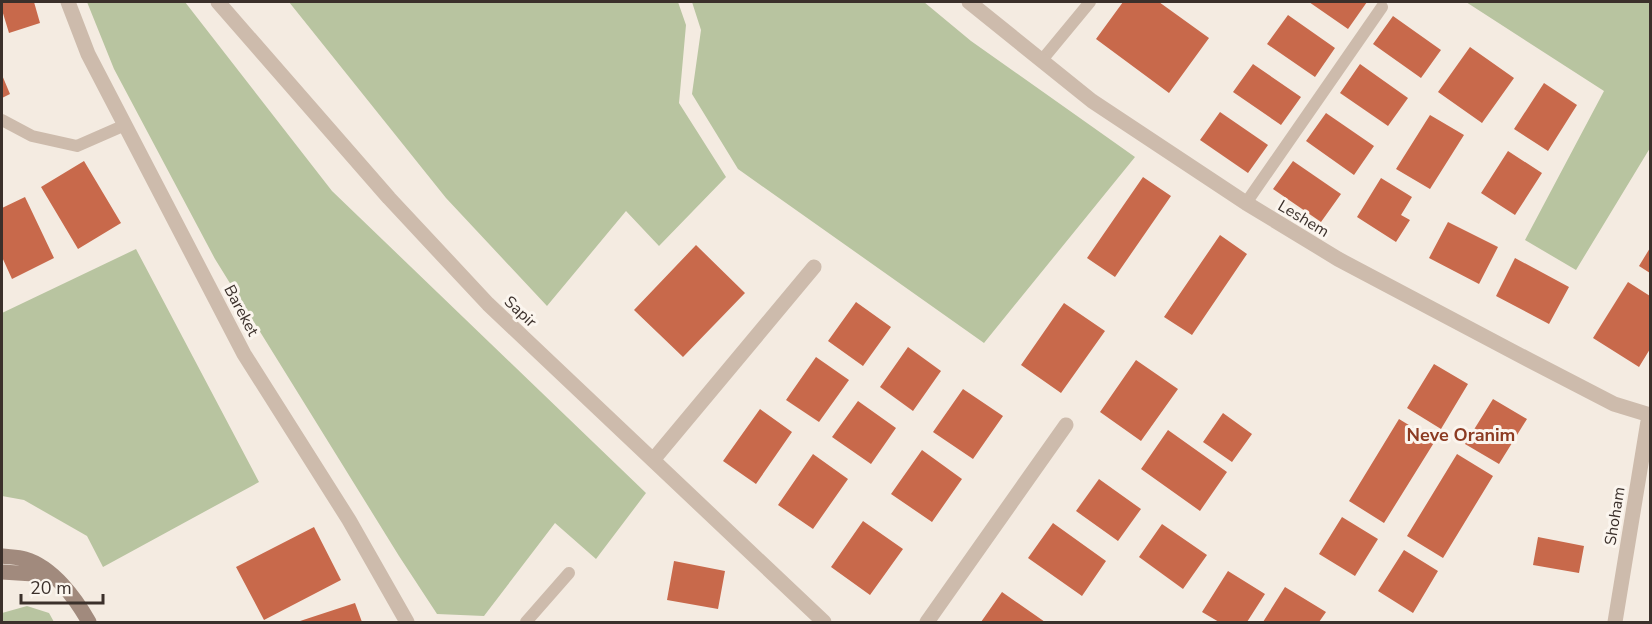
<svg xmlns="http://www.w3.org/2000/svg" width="1652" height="624" font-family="'Nunito Sans',sans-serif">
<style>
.green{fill:#b8c4a0}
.building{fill:#c8694b}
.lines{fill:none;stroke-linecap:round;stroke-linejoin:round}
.lane{stroke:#cdbbac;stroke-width:12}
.street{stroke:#cdbbac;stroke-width:15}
.secondary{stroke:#a18a7d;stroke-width:15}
.labels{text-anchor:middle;stroke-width:6;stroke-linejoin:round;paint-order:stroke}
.street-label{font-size:16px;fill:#3b302b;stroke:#fbf5ee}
.neighbourhood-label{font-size:18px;font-weight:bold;fill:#8c3b22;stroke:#fbf5ee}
</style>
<rect width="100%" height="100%" fill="#f4ebe1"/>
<!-- green -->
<path class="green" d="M87,2H185L332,191L646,493L596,559L555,523L484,616L437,614L399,556L215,259L114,69Z
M289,2H678L686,25L679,103L726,177L659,246L626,211L547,306L446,198Z
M692,2H924L971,41L1135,157L984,343L738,169L692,94L701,30Z
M1466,2H1650V148L1576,270L1525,240L1604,91Z
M136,249L259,482L103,567L87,536L24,500L2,496V313Z
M27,606L49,613L54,622H2V613Z"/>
<!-- building -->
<path class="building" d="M2,2H34L40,23L9,33L2,10Z
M1123,2H1159L1209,38L1169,93L1096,39Z
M1309,2H1367L1348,29Z
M1288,15L1335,48L1315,77L1267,44Z
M1393,16L1441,50L1421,78L1373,44Z
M1470,47L1514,78L1482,123L1438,92Z
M1253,64L1301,97L1281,125L1233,92Z
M1360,64L1408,98L1388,126L1340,93Z
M2,75L10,94L2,98Z
M1544,83L1577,105L1548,151L1514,129Z
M1220,112L1268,145L1248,173L1200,140Z
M1326,113L1374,146L1354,175L1306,141Z
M1430,115L1464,135L1430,189L1396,169Z
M1508,151L1542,173L1515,215L1481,193Z
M84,161L121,223L78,249L41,187Z
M1293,161L1341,194L1321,222L1273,189Z
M1143,177L1171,196L1115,277L1087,258Z
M1381,178L1412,197L1401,215L1410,220L1396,242L1357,217Z
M25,197L54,258L12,279L2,257V208Z
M1448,222L1498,247L1479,284L1429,258Z
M1220,235L1247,254L1192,335L1164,317Z
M696,245L745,293L683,357L634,310Z
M1650,248V273L1639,266Z
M1515,258L1569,287L1549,324L1496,296Z
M1628,282L1650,296V349L1639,367L1593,338Z
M856,302L891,327L863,366L828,341Z
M1064,303L1105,331L1061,393L1021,365Z
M908,347L941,371L913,411L880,387Z
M816,357L849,380L819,422L786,400Z
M1136,360L1178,389L1141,441L1100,412Z
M1434,364L1468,384L1441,429L1407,408Z
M963,389L1003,416L973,459L933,432Z
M1493,399L1527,419L1499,464L1465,444Z
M858,401L896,428L871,464L832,437Z
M760,409L792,432L756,484L723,461Z
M1223,413L1252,434L1232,462L1203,442Z
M1399,419L1435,441L1384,523L1349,501Z
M1168,430L1227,472L1200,511L1141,469Z
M922,450L962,479L932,522L891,494Z
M813,454L848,479L813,529L778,505Z
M1457,454L1493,476L1443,558L1407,536Z
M1099,479L1141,509L1118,541L1076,511Z
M1342,517L1378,539L1355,576L1319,554Z
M863,521L903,549L870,595L831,567Z
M1053,523L1106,561L1082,596L1028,558Z
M1162,524L1207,555L1183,589L1139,557Z
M314,527L341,580L264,620L236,567Z
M1538,537L1584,546L1579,573L1533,565Z
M1404,550L1438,571L1413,613L1378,591Z
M674,561L725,571L718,609L667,600Z
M1228,571L1265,594L1247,622H1219L1202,612Z
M1285,587L1326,612L1319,622H1263Z
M1002,592L1045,622H981Z
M355,603L362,622H297Z"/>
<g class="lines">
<!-- lane -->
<path class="lane" d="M1042,60L1090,2
M2,120L32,136L77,146L125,125
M1246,203L1382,7
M526,622L569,573"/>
<!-- street -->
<path class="street" d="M68,2L88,54L244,354L349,520L407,622
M218,2L389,198L488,304L824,622
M969,2L1092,101L1246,203L1338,259L1529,360L1614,404L1650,415
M653,460L814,267
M927,622L1066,425
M1615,622L1649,415"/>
<!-- secondary -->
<path class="secondary" d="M2,556C9,557 18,557 25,559C53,567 76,599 89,622
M2,572L49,575"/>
</g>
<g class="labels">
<!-- street labels -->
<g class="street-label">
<text transform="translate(1304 218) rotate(31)" y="6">Leshem</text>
<text transform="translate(242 310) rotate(62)" y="6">Bareket</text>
<text transform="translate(521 311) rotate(43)" y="6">Sapir</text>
<text transform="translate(1614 516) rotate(-81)" y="6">Shoham</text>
</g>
<!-- neighbourhood labels -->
<g class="neighbourhood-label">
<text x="1461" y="441">Neve Oranim</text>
</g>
</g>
<!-- border -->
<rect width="1652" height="624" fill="none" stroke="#3b302b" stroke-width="6"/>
<!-- scale -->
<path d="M21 594v9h82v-9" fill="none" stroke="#3b302b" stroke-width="3"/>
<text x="30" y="594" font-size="18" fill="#3b302b" stroke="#fbf5ee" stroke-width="4.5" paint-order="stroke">20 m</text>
</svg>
